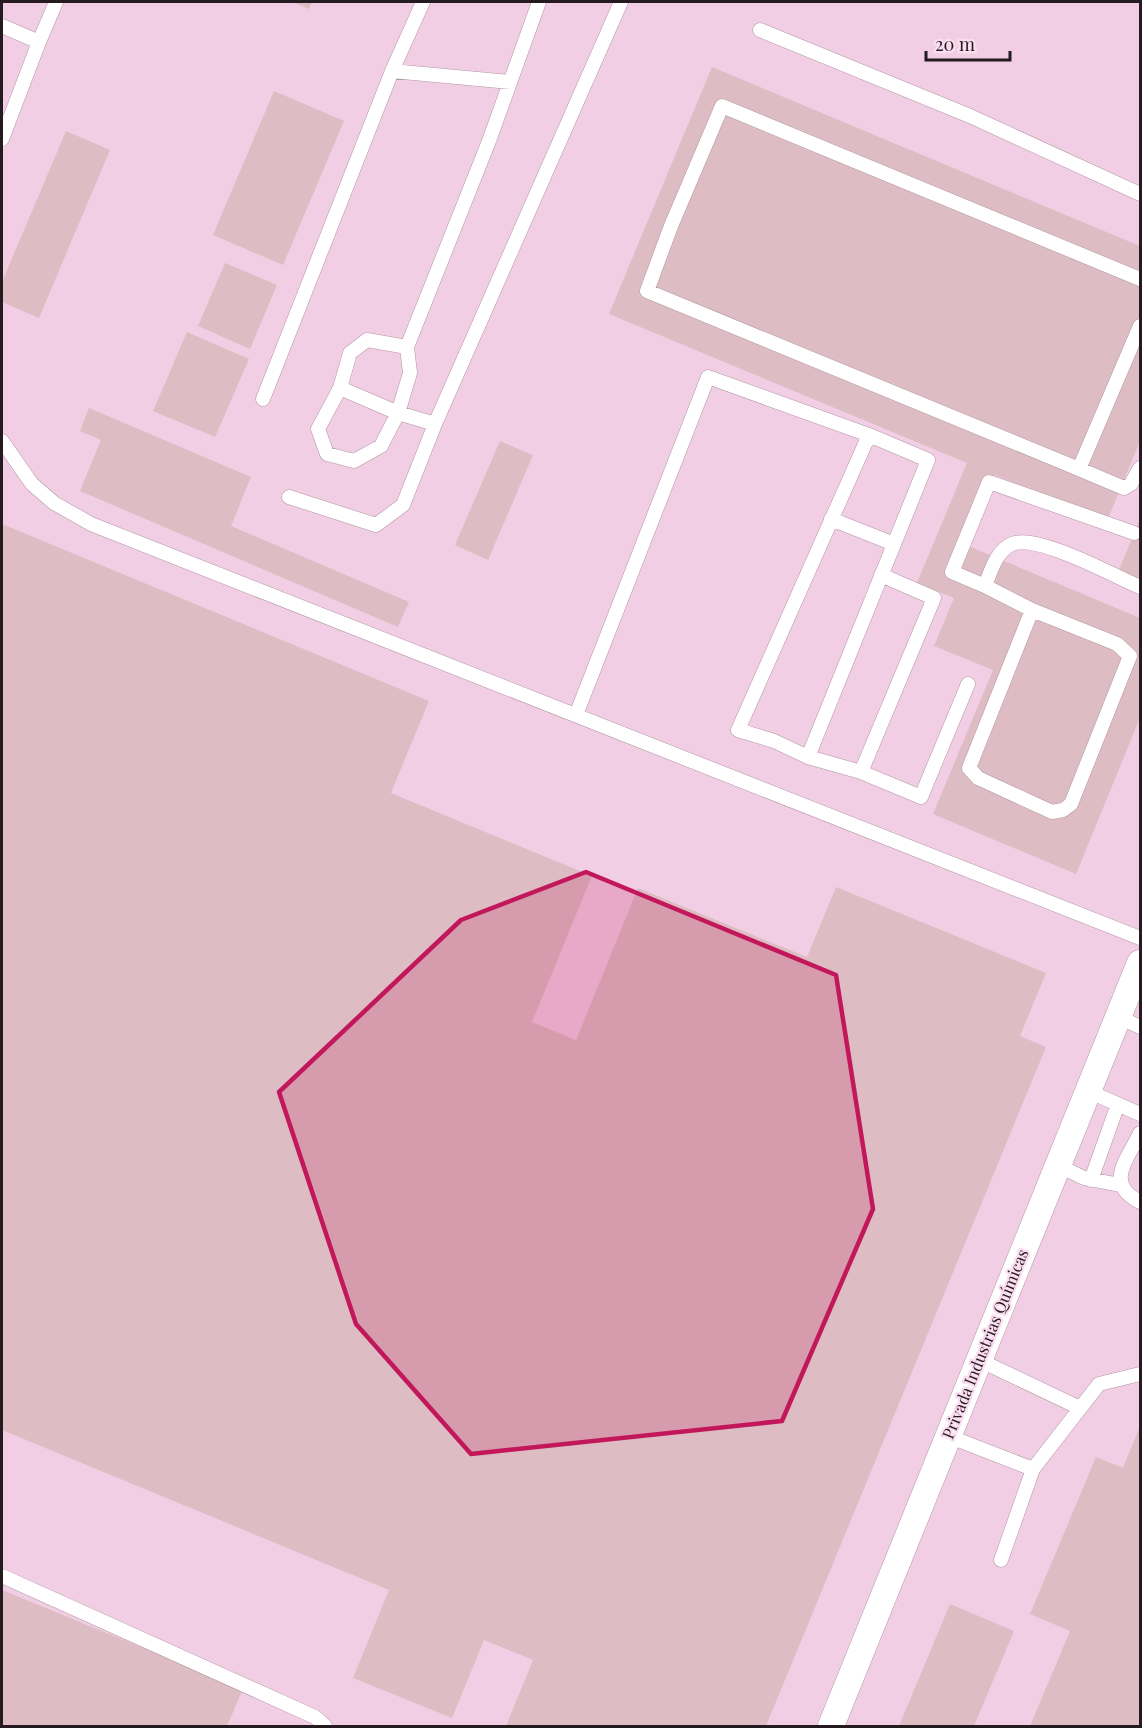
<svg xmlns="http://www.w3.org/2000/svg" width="1142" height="1728" font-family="'Playfair Display',serif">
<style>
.built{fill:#f2cee4}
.building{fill:#ddbcc4}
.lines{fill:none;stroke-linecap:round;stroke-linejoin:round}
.service-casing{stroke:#b196a6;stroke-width:15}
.minor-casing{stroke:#b196a6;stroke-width:27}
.service{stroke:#fff;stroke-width:14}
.minor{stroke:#fff;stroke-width:26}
.marked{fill:#c2185b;fill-opacity:0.2;stroke:#c2185b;stroke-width:4.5;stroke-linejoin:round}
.labels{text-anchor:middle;stroke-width:4.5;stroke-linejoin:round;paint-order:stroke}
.street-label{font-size:16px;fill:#241a20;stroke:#faddef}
</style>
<rect width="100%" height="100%" fill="#faddef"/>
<!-- built -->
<path class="built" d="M2,2H1140V1726H2Z"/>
<!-- building -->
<path class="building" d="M292,2H312L309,9Z
M712,67L1140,246V441L1107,521L995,475L966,545L1140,618V718L1076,874L933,814L993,670L934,646L954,598L917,583L967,463L609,314Z
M274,91L344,121L283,265L213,235Z
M66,131L110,150L39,318L2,302V282Z
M225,263L277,285L250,349L198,326Z
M187,332L249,359L215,437L153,411Z
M89,408L251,477L231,526L409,602L398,627L80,491L101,440L80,431Z
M500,441L533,455L488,560L455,545Z
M1140,519V581L1118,572Z
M2,524L429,701L391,793L592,876L532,1022L576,1040L638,888L807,957L836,887L1046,973L1020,1036L1046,1047L766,1726H506L533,1660L484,1640L452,1718L353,1678L389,1590L2,1430Z
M1140,1426V1726H1030L1070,1631L1030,1614L1096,1457L1123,1468Z
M2,1590L243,1689L227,1726H2Z
M950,1604L1014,1631L974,1726H899Z"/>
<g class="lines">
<defs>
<path id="service" d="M2,26L39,42L2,139
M760,30L970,116L1140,194
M39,42L56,2
M392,71L510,82
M1140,279L722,106L671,226L647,291L1079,469L1140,326
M407,347L367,340L350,353L340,388L318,429L327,454L354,461L381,446L398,413L410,373L407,347L489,141L539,2
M340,388L398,413L435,424
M263,399L392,71L423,2
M2,441L32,484L54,503L91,524L1140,938
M1079,469L1124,488L1131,484L1140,468
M289,497L376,525L403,505L435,424L621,2
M831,519L894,544
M985,586L952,572L989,482L1134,533
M1032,610L969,768L978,778L1052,812L1063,810L1071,804L1130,656L1117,644L1032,610L985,586C991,571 996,551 1012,544C1036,533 1114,576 1140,587
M576,715L708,377L869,435L928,460L808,757L774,741L738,730L869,435
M808,757L861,772L921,797L968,684
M861,772L934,598L881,575
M1119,1017L1140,1027
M1088,1091L1140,1114
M1140,1133C1127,1161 1104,1183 1140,1202
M1057,1165L1084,1178L1120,1185
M1091,1180L1118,1104
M979,1360L1080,1408
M948,1436L1033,1469
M1001,1560L1033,1469L1099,1384L1140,1374
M2,1576L315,1717L325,1726"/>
<path id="minor" d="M831,1726L1140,963"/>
</defs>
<!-- service casing -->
<use href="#service" class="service-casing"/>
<!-- minor casing -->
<use href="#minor" class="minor-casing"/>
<!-- service -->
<use href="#service" class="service"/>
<!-- minor -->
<use href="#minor" class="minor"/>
</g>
<!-- marked area -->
<path class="marked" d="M586,872L836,975L873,1209L782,1421L471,1454L356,1324L279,1092L461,920Z"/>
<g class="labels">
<!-- street labels -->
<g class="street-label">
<text transform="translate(985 1344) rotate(-68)" y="6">Privada Industrias Químicas</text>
</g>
</g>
<!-- border -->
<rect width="1142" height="1728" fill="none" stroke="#241a20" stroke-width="6"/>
<!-- scale -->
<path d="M926 51v9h84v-9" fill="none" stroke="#241a20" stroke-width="3"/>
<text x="935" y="51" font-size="18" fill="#241a20" stroke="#faddef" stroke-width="4.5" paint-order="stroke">20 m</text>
</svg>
